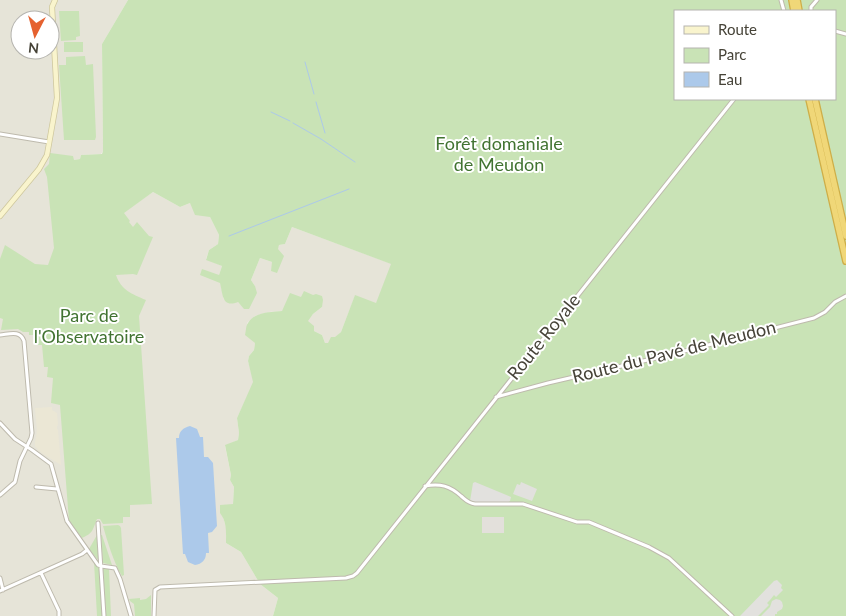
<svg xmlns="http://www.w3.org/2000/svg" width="846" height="616" font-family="Lato,sans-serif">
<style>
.residential{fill:#e6e4d8;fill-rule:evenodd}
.industrial{fill:#e3e0db}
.education{fill:#ebe7d5}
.green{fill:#c9e3b6;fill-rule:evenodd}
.parking{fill:#e2e1de}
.water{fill:#acc9ea}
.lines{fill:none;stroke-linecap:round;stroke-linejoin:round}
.stream{stroke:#acc9ea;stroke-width:1}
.street-casing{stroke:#bebaad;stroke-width:5}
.secondary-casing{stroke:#cec79d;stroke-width:6}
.highway-casing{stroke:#ceae48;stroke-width:8}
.street{stroke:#fff;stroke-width:3}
.secondary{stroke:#f9f4cd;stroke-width:4.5}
.highway{stroke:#f0d778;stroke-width:5.5}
.labels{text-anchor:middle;stroke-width:4;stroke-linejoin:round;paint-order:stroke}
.park-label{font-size:18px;fill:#417331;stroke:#fff}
.street-label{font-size:18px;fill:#464338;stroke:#fff}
</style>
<rect width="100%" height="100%" fill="#f3f1ea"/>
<!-- residential -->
<path class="residential" d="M0,0H128L102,44L103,151L101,154L81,155L80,159L74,160L50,154L99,205L101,252L121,214L153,192L180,207L190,203L210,217L219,235L218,244L209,250L206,259L222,266L219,275L224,300L238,302L241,305L255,286L251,280L260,258L272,262L279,245L285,244L292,227L392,264L376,304L355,296L341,332L328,344L325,343L322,335L314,331L307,321L313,314L322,307L313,295L302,297L282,311L269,312L255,316L247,323L255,343L254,350L249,356L248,361L254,382L237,418L239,433L238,440L225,446L231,475L230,480L234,487L233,504L223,517L226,527V543L241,552L260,584L278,598L273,616H0ZM20,20H50V50H20Z"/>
<!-- industrial -->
<path class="industrial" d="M482,517H504V533H482Z"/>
<!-- education -->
<path class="education" d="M52,407V410L57,413L58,425L57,426V429L58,430L61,465L43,454L38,450L35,446V442L37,431L35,408Z"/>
<!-- green -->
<path class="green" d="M128,0H846V616H273L278,598L260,584L241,552L226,543C226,532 227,522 220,513V505L233,504L234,487L230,480L231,475L225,445L238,440L239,433L237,418L253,382L248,361L249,356L254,350L255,343L245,335C246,331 246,325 248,323C254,312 271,312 282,311L290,293L301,297L304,291L313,295L316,294L322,296L323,300L322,307L313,314L308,321L314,326V331L322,335L325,343H328L331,337H335L341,332L355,295L376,303L391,264L292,227L285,244L279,245L278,249L284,256L277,273L271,271L272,262L260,258L251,280L255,286L257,293L249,309H244L238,302C222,308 223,295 220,283L200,275L202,269L219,275L222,266L206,260L209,250L218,244L219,235L210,217L195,215L190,203L180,207L153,192L124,213L130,221L129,222L133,227L137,222L149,236L153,237L137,275L133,274L116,275C121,290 132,294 146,300L139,316L152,504L130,505V517H123V523L103,524L100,519H97C95,523 95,525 93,529C91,534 86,536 82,538L69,521L60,405L51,403L53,378L47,377L48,367H44L42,345H34L33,335H29V332H23L18,329L1,330L3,319L0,318V259L5,245L35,264L48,265L54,248L47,177L44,169L49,164L50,153L73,156L74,160L80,159L81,155L102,154L103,151L102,44ZM675,11H835V99H675ZM482,517H504V533H482Z
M59,11H79L80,36L76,37V40L61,41Z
M64,42H83V52H64Z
M85,56L86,65L93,64L96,137L95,140H64L59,65H66V57Z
M118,525L120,526L121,528L124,575L122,576C113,561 108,543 103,526Z
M97,535H98L99,561L89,549Z
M101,535H102L112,565L103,563Z
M94,562L100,568L102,616H97Z
M103,569H109L111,616H106Z
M151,595V616H135L134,604L130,601L129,599L140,598V600L146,599Z"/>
<!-- parking -->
<path class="parking" d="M475,482L511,497L510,501L507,503L471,502L470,501L473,483Z
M521,482L537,489L532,501L513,494L517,484L520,485Z
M777,580L782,585L781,588L783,590L776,597L774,595L770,600L767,603L769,605L758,616H740L774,581Z
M776,599L780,600L782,602L783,606L782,609L777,612V614H775V616H761L770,607L772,601Z"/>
<!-- water -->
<path class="water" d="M190,426L197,429L200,437H203L204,457H208L213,463L217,526L212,532L208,533L209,553H206C206,560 202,564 195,565L188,562L185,554H183L176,438H179C179,431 183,428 190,426Z"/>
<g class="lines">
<!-- stream -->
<path class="stream" d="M305,62L314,94
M316,102L325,133
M271,112L290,121
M293,123L321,139L355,162
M229,236L349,189"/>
<defs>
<path id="street" d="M781,0L784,11
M811,11V7L817,0
M835,31L846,34
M0,134L49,142
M0,335C10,334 20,330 24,341L32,433L31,438L20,461L15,482L0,495
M496,397L548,383L669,355L814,318L825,312L835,302L846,296
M0,423L15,439L32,450L51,464L67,521L98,565L101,566L115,568L120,579L131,616
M425,486C440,483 450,486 461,496C466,500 468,503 475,504H523L577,522H589L649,547L669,558L732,616
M36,487L57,489
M98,523L104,616
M41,573L59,611V616
M0,578L3,590
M0,591L82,554L87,550
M154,616L155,590L160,587L346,578L353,576L357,573L734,99"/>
<path id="secondary" d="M0,216L39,169L47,155L57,98L52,7L55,0"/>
<path id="highway" d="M792,0L794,11
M797,0L799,11
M809,99L846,261
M815,99L846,236"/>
</defs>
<!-- street casing -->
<use href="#street" class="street-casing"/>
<!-- secondary casing -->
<use href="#secondary" class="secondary-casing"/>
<!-- highway casing -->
<use href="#highway" class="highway-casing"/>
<!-- street -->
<use href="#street" class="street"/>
<!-- secondary -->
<use href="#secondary" class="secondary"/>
<!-- highway -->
<use href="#highway" class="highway"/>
</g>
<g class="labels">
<!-- park labels -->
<g class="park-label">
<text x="499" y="150">Forêt domaniale<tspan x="499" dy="21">de Meudon</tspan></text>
<text x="89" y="322">Parc de<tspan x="89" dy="21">l'Observatoire</tspan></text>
</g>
<!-- street labels -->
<g class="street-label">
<text transform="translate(544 337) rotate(-51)" y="6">Route Royale</text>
<text transform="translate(674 352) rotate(-14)" y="6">Route du Pavé de Meudon</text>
</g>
</g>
<!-- legend -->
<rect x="674" y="10" width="162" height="90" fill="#ffffff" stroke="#b5b4af"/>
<rect x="684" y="26" width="25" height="8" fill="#f9f4cd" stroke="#b5b4af"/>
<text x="718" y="35" font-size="15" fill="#464338">Route</text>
<rect x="684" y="48" width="25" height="15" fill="#c9e3b6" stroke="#b5b4af"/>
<text x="718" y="60" font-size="15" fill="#464338">Parc</text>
<rect x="684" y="72" width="25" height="15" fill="#acc9ea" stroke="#b5b4af"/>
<text x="718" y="85" font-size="15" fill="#464338">Eau</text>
<!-- north arrow -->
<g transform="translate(35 35) rotate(186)"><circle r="24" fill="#ffffff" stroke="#b5b4af"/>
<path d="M0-4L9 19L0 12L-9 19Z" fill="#e5612f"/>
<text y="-8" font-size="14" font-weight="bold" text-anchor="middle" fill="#464338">N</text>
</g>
</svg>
